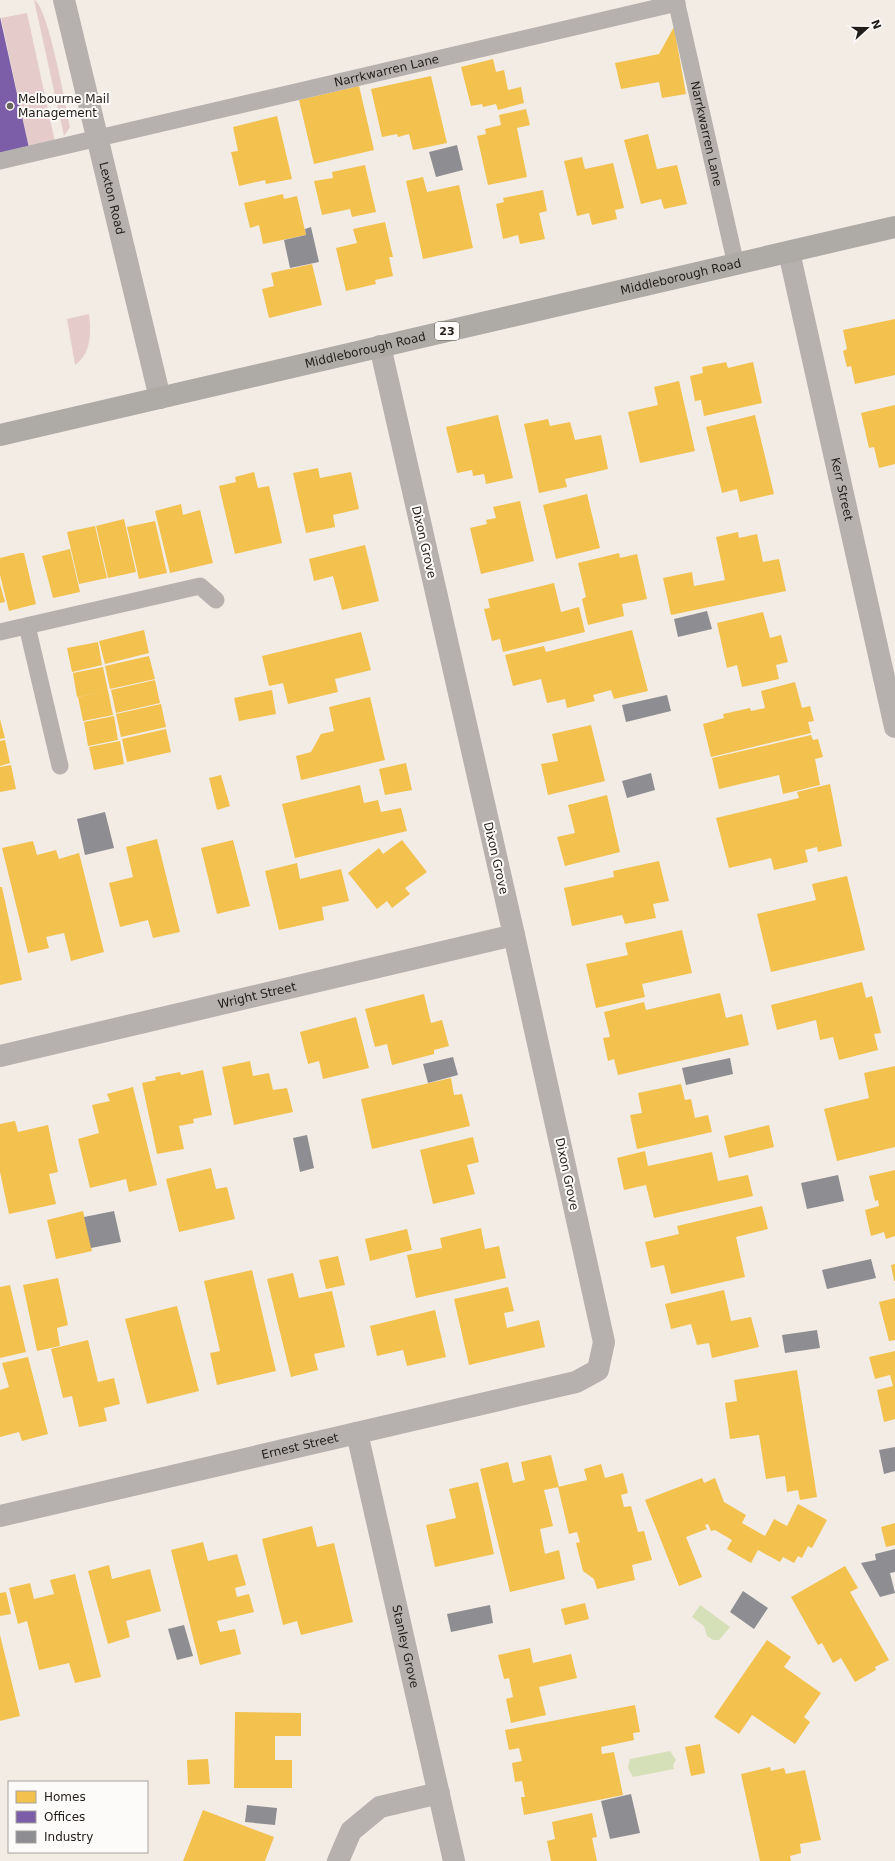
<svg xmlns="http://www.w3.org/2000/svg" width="895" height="1861" font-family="'DejaVu Sans',sans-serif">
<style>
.green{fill:#e5ccca}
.water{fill:#d6e0b8}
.homes{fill:#f2c14e}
.offices{fill:#7b5ea7}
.industry{fill:#8d8d92}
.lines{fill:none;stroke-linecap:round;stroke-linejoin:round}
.lane{stroke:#b6b1af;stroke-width:17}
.street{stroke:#b6b1af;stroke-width:22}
.primary{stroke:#aeaaa6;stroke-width:22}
.poi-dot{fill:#6a6560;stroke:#fdfbf9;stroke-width:1.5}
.labels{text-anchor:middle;stroke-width:4;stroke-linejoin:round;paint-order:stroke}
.shield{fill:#fdfbf9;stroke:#63605c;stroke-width:1}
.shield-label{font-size:11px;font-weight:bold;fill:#211d19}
.street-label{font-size:12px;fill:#211d19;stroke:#fdfbf9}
.poi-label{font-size:12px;fill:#211d19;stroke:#fdfbf9;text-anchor:start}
</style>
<rect width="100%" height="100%" fill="#f2ece5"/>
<!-- green -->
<path class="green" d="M34,0C48,5 66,108 70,127L64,136Z
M27,13L55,142L29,148L1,18Z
M89,314C91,331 92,353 75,365L67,319Z"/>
<!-- water -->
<path class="water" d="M700,1605L730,1627L719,1640H713L707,1636L704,1626L692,1617Z
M670,1751L676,1760L673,1765L674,1769L633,1777L628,1768L630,1759Z"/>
<!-- homes -->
<path class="homes" d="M674,27L686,94L662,98L659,82L621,89L615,63L659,54Z
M493,59L496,72L504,70L508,90L521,87L524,103L498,110L496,104L483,107L482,104L471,106L461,67Z
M431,76L447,143L413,150L409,134L398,137L397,134L382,137L371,89Z
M359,86L374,150L314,164L299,100Z
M526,109L530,125L517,128L527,177L488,185L477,136L486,134L485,129L501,125L499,115Z
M277,116L292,179L266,184L265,180L239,186L231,152L238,151L233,127Z
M648,134L657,169L677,165L687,204L664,209L661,199L641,204L624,140Z
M582,157L585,169L613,163L624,208L615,210L617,219L592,225L589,213L577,216L564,161Z
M365,165L376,212L352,217L350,209L322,215L314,181L333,178L332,172Z
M423,177L427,192L459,185L473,248L423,259L406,181Z
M543,190L547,211L539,213L545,239L520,244L518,235L503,239L496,204L504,202L503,198Z
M283,194L284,199L297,196L306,235L263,244L259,225L250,228L244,203Z
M385,222L393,257H389L393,276L375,280L376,284L346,291L336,248L357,243L353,229Z
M312,264L322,305L269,318L262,289L274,286L271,273Z
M895,319V375L855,384L851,366L847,367L843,351L847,349L843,330Z
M726,362L728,368L753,362L762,403L704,416L701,400L695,401L690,376L703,373L702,367Z
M679,381L695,451L640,463L628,412L658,405L654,387Z
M895,405V464L879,468L874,447L869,448L861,413Z
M498,415L513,478L486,484L484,474L473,476L472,470L457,473L446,427Z
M755,415L774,494L740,502L737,489L722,493L706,427Z
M548,419L550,426L570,422L575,440L601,435L608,469L565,479L567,487L539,493L524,424Z
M318,468L320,478L351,472L359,509L333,515L335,527L306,533L293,473Z
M254,472L258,488L269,486L282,543L235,554L219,486L236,482L235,477Z
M587,494L600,548L556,559L543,505Z
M520,501L534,561L481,574L470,528L487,524L486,520L496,518L493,507Z
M181,504L183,515L200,510L213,563L170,573L155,511Z
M124,519L136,572L108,578L96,526Z
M155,521L167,573L139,579L127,527Z
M95,526L107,578L79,584L67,532Z
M738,532L739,538L757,534L763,562L779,559L786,591L671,615L663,578L692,572L694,586L725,580L716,537Z
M365,545L379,601L342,610L333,576L314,581L309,559Z
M70,549L80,592L53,598L42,556Z
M20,553H24L36,604L9,611L0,575V558Z
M619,553L620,558L637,554L647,599L622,604L624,616L588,625L582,599L586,597L578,563Z
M554,583L561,612L579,607L585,632L503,652L500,639L492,641L484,609L490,608L488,599Z
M0,584L5,602L0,603Z
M763,612L770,638L781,635L788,662L776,665L779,679L742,687L737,665L727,668L717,623Z
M144,630L149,653L105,664L99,641Z
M632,630L648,691L614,699L611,690L593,695L595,701L567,708L565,699L547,703L541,679L513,686L505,655L544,646L546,652Z
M361,632L371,670L335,679L338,692L288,704L283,683L269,686L262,656Z
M98,642L102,665L72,672L67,648Z
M149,656L155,679L110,689L105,666Z
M103,667L108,691L77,697L73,673Z
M155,680L160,703L116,713L111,690Z
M795,682L802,708L810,706L814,721L808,722L811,733L711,757L703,724L724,718L723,714L750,708L751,711L765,708L761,691Z
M272,690L276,714L239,721L234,698Z
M108,691L113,715L83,721L78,697Z
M370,697L385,760L301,780L296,756L311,752L321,734L334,731L329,707Z
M161,704L166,727L121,737L116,714Z
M114,716L118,740L88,746L84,722Z
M0,719L5,738L0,739Z
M591,725L605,781L548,795L541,764L558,761L552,734Z
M166,729L171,752L127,762L122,739Z
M811,735L813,740L818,739L823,757L815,759L820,785L783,794L779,775L719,789L712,758Z
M5,740L10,763L0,766V741Z
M120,741L124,764L94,770L89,747Z
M406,763L412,790L385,795L379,769Z
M11,765L16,789L0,792V767Z
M221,775L230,806L217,810L209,778Z
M830,784L842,846L818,852L817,847L805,850L808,862L774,870L771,858L729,868L716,818L799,798L797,792Z
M360,785L364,803L378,800L381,812L401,808L407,831L295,858L282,804Z
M607,795L620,852L565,866L557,837L575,833L568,805Z
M157,839L180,932L153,938L148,920L120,927L109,883L133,877L126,847Z
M233,840L250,906L217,914L201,848Z
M402,840L427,872L405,888L410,894L392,908L387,901L377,909L348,873L379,848L383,854Z
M33,841L37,855L56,850L59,859L79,853L104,952L71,961L64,933L46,937L49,948L28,953L2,848Z
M659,861L669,901L653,904L656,918L625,924L622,915L572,926L564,888L614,877L613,871Z
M297,863L300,879L341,869L349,901L322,907L324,920L279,930L265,871Z
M847,876L865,950L771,972L757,914L816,900L812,884Z
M0,887H2L22,980L0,985Z
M682,930L692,973L642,984L645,997L596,1008L586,964L628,955L625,943Z
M862,982L866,998L872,996L881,1033L874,1034L878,1050L839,1060L833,1037L820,1040L816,1020L777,1030L771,1005Z
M720,993L726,1018L742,1014L749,1045L618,1075L614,1059L608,1061L603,1038L610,1037L604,1012L644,1002L646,1010Z
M424,994L431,1023L442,1020L449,1046L434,1050V1054L392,1065L387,1044L375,1047L365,1009Z
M356,1017L369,1068L323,1079L319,1061L308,1064L300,1032Z
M250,1061L253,1076L269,1073L273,1090L287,1088L293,1112L234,1125L222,1067Z
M895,1066V1147L837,1161L824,1109L869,1098L864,1073Z
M203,1070L212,1115L193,1119L194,1123L179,1126L184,1149L157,1154L142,1083L156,1080L155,1077L180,1072L181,1075Z
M451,1078L454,1095L462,1094L470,1126L372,1149L361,1099Z
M681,1084L685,1100L691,1099L695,1118L708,1115L712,1132L637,1149L630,1115L642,1113L638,1093Z
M133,1087L157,1185L129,1192L126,1179L90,1188L78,1139L99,1133L92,1105L110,1101L107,1094Z
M15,1121L18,1132L48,1125L58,1172L49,1174L56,1204L9,1214L0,1172V1124Z
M769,1125L774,1147L729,1158L724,1136Z
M473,1137L479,1162L467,1165L475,1194L433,1204L420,1150Z
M645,1151L648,1166L712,1152L718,1181L748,1175L753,1196L654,1218L646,1185L624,1190L617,1158Z
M211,1168L216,1189L227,1187L235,1219L179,1232L166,1179Z
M895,1170V1236L886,1239L884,1232L871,1236L865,1210L879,1206L878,1200L875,1201L869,1176Z
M762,1206L768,1229L736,1237L745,1277L671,1294L664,1265L651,1268L645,1242L679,1234L677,1226Z
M83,1211L92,1251L56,1259L47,1220Z
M481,1228L485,1249L499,1246L506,1278L416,1298L407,1255L442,1248L440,1238Z
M407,1229L412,1250L370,1261L365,1239Z
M338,1256L345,1285L326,1289L319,1260Z
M895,1264V1281H894L891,1265Z
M252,1270L276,1371L217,1385L210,1353L220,1351L204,1281Z
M293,1273L299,1298L332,1291L345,1347L314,1354L318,1370L291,1377L267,1279Z
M58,1278L68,1325L57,1328L60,1346L37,1351L23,1285Z
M10,1285L26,1352L0,1358V1287Z
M508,1287L514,1311L504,1313L507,1328L539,1320L545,1347L469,1365L454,1299Z
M724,1290L731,1321L751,1317L759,1347L712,1358L709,1343L697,1345L691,1324L671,1329L665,1304Z
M895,1298V1340L889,1341L879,1302Z
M177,1306L199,1391L147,1404L125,1319Z
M435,1310L446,1357L407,1366L403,1350L377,1356L370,1326Z
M88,1340L98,1382L114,1378L120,1404L104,1408L107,1421L79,1427L72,1396L63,1398L51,1349Z
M895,1351V1419L884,1422L877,1390L893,1386L890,1375L875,1379L869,1357Z
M28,1357L48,1434L22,1441L19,1432L0,1437V1390L9,1387L2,1363Z
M797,1370L817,1497L800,1500L798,1490L787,1492L785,1476L766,1479L759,1435L730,1439L725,1403L737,1401L734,1380Z
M551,1455L559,1487L544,1490L553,1526L540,1529L545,1554L559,1550L565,1579L510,1592L480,1469L508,1462L513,1483L525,1480L521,1462Z
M601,1464L605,1478L623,1473L628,1493L621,1495L624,1507L631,1506L638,1532L644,1531L652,1560L632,1565L635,1580L597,1589L594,1579L583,1571L576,1543L580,1542L577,1532L569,1534L558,1487L587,1480L584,1469Z
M702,1478L704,1483L715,1478L724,1502L746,1515L742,1523L765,1536L774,1519L787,1526L798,1504L827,1520L812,1548L808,1546L802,1558L798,1556L794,1563L783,1557L780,1562L758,1550L751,1563L727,1549L732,1540L715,1530L711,1531L708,1524L705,1525L707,1529L686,1537L702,1577L679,1586L645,1500Z
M478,1482L494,1554L435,1567L426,1525L456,1518L449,1489Z
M895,1523V1545L886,1547L881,1527Z
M312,1526L317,1547L334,1543L353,1622L301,1635L297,1621L283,1625L262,1539Z
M203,1542L208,1561L237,1554L246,1585L235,1588L237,1597L249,1594L254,1612L217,1621L220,1632L235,1629L241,1654L200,1665L171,1550Z
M109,1565L112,1579L150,1569L161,1611L126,1621L130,1637L108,1644L88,1571Z
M845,1566L858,1588L850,1592L889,1660L875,1667L876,1670L855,1682L841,1658L833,1663L822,1643L818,1645L791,1597Z
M75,1574L101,1677L75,1683L69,1663L39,1670L27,1621L18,1624L9,1588L30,1583L34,1599L54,1594L50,1580Z
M6,1592L11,1614L0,1616V1593Z
M585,1603L589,1619L565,1625L561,1609Z
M0,1635L20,1716L0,1721Z
M767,1640L791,1657L784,1667L821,1693L804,1717L810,1722L795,1744L752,1715L739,1734L714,1717Z
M530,1648L533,1663L571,1654L577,1678L539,1687L546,1715L511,1723L506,1699L513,1697L509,1678L504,1679L498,1655Z
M635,1705L640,1732L633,1733L634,1740L601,1747L602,1754L614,1752L623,1795L524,1815L521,1797H525L522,1781L515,1782L512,1763L522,1761L519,1748L509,1750L505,1730Z
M235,1712L301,1713V1736H275V1760H292V1788H234Z
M700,1744L705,1773L691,1776L685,1747Z
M208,1759L210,1784L188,1785L187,1760Z
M770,1767L771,1771L784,1768L786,1774L805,1770L821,1840L800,1844L801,1853L790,1856L791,1861H760L741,1774Z
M203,1810L274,1837L265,1861H183Z
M592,1813L597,1837L592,1838L597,1861H551L547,1841L555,1839L552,1822Z"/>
<!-- offices -->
<path class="offices" d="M0,17L29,148L0,155Z"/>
<!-- industry -->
<path class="industry" d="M457,145L463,170L436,177L429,152Z
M311,227L319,262L290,268L284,240L306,235L305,229Z
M707,611L712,629L678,637L674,619Z
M667,695L671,711L626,722L622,705Z
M651,773L655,790L627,798L622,781Z
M105,812L114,848L85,855L77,819Z
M453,1057L458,1075L428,1083L423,1064Z
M730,1058L733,1074L686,1085L682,1068Z
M307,1135L314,1168L300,1172L293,1138Z
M838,1175L844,1201L807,1209L801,1183Z
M114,1211L121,1242L91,1248L84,1217Z
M871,1259L876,1278L827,1289L822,1270Z
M817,1330L820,1348L785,1353L782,1335Z
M895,1447V1471L884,1474L879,1450Z
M895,1549V1572L890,1573L895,1593L880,1597L861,1563L876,1560L875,1554Z
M743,1591L768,1608L754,1629L730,1612Z
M490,1605L493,1623L451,1632L447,1614Z
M184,1625L193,1656L177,1660L168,1629Z
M631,1794L640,1833L610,1839L601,1801Z
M247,1805L277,1808L275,1825L245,1822Z"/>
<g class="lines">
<!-- lane -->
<g class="lane">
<path id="s1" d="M676,0L736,265"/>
<path id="s2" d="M0,161L677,3"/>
<path d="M27,626L60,766"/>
<path d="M0,632L200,586L216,600"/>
</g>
<!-- street -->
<g class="street">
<path id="s3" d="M64,0L160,398"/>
<path id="s4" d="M789,252L895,727"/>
<path id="s5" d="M0,1056L514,935"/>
<path id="s6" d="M357,1433L454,1861"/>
<path id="s7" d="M0,1516L576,1382L598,1370L604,1342L514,935L380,346"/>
<path d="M338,1861L351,1831L380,1807L439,1793"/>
</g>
<!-- primary -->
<path class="primary" id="s8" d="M0,435L895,227"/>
</g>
<!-- markers -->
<circle class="poi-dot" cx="10" cy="106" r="4"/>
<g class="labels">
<!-- shield labels -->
<rect class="shield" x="435" y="322" width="24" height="18" rx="3"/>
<g class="shield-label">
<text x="447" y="335">23</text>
</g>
<!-- street labels -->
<g class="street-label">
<text dy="4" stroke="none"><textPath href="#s2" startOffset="397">Narrkwarren Lane</textPath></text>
<text dy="4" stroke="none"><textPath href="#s1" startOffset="137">Narrkwarren Lane</textPath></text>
<text dy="4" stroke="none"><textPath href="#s3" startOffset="204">Lexton Road</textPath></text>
<text dy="4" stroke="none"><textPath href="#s8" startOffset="699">Middleborough Road</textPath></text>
<text dy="4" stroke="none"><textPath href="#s8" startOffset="375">Middleborough Road</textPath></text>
<text dy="4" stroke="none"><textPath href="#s4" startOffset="243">Kerr Street</textPath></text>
<text transform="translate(424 542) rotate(77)" y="4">Dixon Grove</text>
<text transform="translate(496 858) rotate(77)" y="4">Dixon Grove</text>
<text dy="4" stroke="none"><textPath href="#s5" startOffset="264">Wright Street</textPath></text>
<text transform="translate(567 1174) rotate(78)" y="4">Dixon Grove</text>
<text dy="4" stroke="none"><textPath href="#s7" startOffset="308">Ernest Street</textPath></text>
<text dy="4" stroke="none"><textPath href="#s6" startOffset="219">Stanley Grove</textPath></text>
</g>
<!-- poi labels -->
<g class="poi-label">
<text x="18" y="103">Melbourne Mail<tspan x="18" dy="14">Management</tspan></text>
</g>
</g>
<!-- legend -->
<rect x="8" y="1781" width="140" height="72" fill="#fdfbf9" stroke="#a5a29f"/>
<rect x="16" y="1791" width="20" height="12" fill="#f2c14e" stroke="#a5a29f"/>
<text x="44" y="1801" font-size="12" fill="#211d19">Homes</text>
<rect x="16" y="1811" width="20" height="12" fill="#7b5ea7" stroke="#a5a29f"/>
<text x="44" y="1821" font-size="12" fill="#211d19">Offices</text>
<rect x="16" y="1831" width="20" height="12" fill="#8d8d92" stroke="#a5a29f"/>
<text x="44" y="1841" font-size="12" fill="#211d19">Industry</text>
<!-- north arrow -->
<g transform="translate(867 28) rotate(69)" stroke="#fdfbf9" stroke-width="3" paint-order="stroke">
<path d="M0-3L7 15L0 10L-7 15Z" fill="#211d19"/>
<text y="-6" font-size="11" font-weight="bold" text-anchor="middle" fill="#211d19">N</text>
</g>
</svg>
